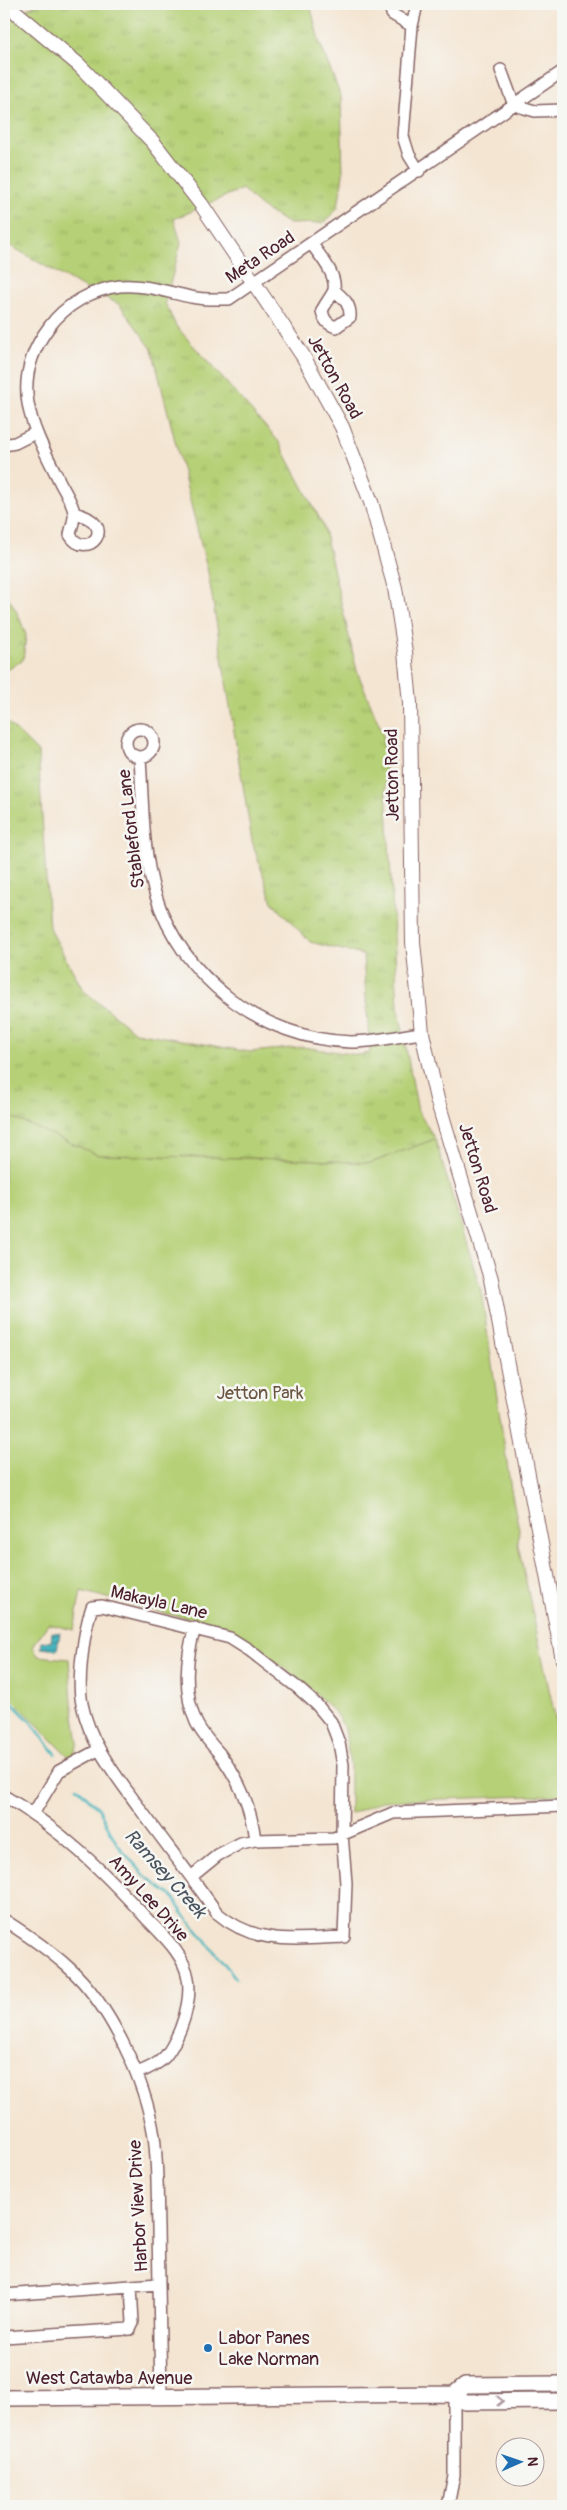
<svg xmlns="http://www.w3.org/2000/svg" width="567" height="2510" font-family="Pangolin,sans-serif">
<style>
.grass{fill:url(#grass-tufts);stroke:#807850}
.park{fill:#b5d076;stroke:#807850}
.water{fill:url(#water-rules);stroke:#496b75}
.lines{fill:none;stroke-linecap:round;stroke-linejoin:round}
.stream{stroke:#48b7bf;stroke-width:2.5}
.minor-casing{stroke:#866465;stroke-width:14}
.tertiary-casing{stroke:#866465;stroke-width:16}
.secondary-casing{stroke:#866465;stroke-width:18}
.minor{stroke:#fff;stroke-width:11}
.tertiary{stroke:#fff;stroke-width:14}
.secondary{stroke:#fff;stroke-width:15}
.oneway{stroke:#ae9aa0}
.poi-dot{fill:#1f6fb2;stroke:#f6f6f2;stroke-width:2}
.labels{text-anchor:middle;stroke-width:5;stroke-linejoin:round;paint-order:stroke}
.street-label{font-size:18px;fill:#4a1f2b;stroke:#f6f6f2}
.park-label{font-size:18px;fill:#6a5442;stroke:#f6f6f2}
.poi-label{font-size:18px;fill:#4a1f2b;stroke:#f6f6f2;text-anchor:start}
.water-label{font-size:19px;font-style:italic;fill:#49545f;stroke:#f6f6f2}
</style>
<defs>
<pattern id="grass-tufts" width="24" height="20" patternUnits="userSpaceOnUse" patternTransform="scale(1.25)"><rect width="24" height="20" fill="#b5d076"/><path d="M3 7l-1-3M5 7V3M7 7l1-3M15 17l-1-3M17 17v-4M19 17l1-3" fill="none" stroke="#9db266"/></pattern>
<pattern id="water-rules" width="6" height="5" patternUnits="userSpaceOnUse" patternTransform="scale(1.25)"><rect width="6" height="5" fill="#48b7bf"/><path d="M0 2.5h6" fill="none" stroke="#3e949b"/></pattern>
</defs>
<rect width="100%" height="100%" fill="#f6f6f2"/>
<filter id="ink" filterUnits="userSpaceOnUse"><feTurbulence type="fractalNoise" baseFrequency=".02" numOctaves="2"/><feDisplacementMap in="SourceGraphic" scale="10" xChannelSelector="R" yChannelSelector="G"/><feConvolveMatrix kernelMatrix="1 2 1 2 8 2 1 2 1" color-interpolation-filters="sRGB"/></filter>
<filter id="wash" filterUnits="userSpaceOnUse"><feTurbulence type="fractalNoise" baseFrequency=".0096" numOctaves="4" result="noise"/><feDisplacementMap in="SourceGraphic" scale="20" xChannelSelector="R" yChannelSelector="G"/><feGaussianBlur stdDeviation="1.12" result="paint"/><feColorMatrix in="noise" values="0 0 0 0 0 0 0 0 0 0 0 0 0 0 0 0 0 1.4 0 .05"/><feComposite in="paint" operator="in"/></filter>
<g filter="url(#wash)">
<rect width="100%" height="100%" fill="#f4e5d2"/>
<!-- grass -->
<path class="grass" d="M38,4H310L319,41L341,97L343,175L338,207L324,223L289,224L260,206L242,189L174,219L181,243L165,303L176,326L279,442L323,525L357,671L383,734L398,1006L418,1111L435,1139L371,1163L291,1159L98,1155L4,1114V719L38,752L49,927L83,990L135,1032L250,1052L302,1047L359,1055L370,1053L363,955L310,942L272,902L252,841L208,572L152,349L119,304L76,284L4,242V19Z
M4,590L18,614L26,635L23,660L4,672V640L8,637V627L4,624Z"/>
<!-- park -->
<path class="park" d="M4,1114L98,1155L291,1159L371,1163L435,1139L481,1291L511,1490L519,1529L518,1545L563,1754V1795L382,1801L350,1814V1766L345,1729L334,1711L307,1686L242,1636L203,1619L176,1616L81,1591L74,1630L48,1624L33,1646L38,1656L69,1659L72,1702L78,1743L72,1760L14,1701L4,1696Z"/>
<!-- water -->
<path class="water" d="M52,1632L60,1633L57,1650L41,1648L42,1641L51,1642Z"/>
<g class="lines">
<!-- stream -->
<path class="stream" d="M4,1695L30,1721L56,1754
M77,1787L99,1809L117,1844L145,1876L173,1897L182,1912L236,1978"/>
</g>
</g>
<g filter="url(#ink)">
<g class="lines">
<defs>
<path id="minor" d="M390,4L392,14L412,26
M417,4L412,26L403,136L409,155L419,171
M501,70L514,105
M514,105L535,111L563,110
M311,243C319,255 337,274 334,290C332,296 324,305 322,311C324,320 327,324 336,327L350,317C351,304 343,298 334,290
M4,445L15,443L35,433
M74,513C122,524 86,562 70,535C71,528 75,519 74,513C73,502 62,488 58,478C31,425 8,382 49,327C65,305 93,289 120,286C144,284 167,292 191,297C203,300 216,299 229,299L563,71
M126 743a14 14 0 1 1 28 0a14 14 0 1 1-28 0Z
M140,758C143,802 142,850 155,893C180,977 263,1040 351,1042C374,1042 399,1036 422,1033
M102,1606L230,1638L249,1650L298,1688L317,1705L331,1722L339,1743L343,1765L342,1834L346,1883L344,1937C296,1939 256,1946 217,1913C192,1877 164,1842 138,1806C115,1774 90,1744 82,1704C77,1679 84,1630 92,1607Z
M195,1628C186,1657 183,1693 196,1722C201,1733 211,1744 219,1753C239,1780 251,1806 255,1840
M4,1796C60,1828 104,1872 147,1919C163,1936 184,1954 188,1978C191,1994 186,2015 180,2030C169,2055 164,2063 137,2073
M33,1814L59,1771L98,1750
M191,1877L218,1855L241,1843L255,1840L334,1838L393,1813L563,1806
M4,1920C26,1934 48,1949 68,1967C111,2005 145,2080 154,2136C158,2166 157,2197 158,2227C159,2283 160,2340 161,2397
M4,2295L159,2284
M4,2337L130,2329L133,2323L131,2286
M448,2506L454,2475V2394"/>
<path id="tertiary" d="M6,4L79,65L153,142L201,204L303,356L342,427L371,502L395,588L405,652L410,703L413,942L422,1033L437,1099L491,1279L563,1660"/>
<path id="secondary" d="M454,2394L465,2402L563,2401
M4,2398L454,2394L465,2385L563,2384"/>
</defs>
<!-- minor casing -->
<use href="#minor" class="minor-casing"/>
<!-- tertiary casing -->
<use href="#tertiary" class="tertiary-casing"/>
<!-- secondary casing -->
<use href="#secondary" class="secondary-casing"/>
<!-- minor -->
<use href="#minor" class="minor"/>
<!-- tertiary -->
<use href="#tertiary" class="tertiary"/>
<!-- secondary -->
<use href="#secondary" class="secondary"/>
</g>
<!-- one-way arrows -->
<defs><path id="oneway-chevron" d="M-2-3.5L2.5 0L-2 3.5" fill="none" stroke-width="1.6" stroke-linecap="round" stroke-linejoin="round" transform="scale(1.25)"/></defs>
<use class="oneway" href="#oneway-chevron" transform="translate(500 2401)"/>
</g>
<!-- markers -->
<circle class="poi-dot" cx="208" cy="2348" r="5"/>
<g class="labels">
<!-- street labels -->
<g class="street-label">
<text transform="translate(260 257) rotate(-34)" y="6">Meta Road</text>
<text transform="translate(335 377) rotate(61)" y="6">Jetton Road</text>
<text transform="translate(392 775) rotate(-91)" y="6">Jetton Road</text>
<text transform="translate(131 829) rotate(-97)" y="6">Stableford Lane</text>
<text transform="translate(478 1168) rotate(73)" y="6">Jetton Road</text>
<text transform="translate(159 1602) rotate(13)" y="6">Makayla Lane</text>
<text transform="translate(149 1898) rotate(48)" y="6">Amy Lee Drive</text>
<text transform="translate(138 2206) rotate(-93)" y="6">Harbor View Drive</text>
<text x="109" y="2384">West Catawba Avenue</text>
</g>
<!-- park labels -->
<g class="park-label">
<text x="260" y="1399">Jetton Park</text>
</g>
<!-- poi labels -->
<g class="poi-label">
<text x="218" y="2344">Labor Panes<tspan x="218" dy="21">Lake Norman</tspan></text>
</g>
<!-- water labels -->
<g class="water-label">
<text transform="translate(166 1873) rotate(48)" y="7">Ramsey Creek</text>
</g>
</g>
<!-- margin -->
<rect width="567" height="2510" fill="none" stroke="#f6f6f2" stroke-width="20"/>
<!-- north arrow -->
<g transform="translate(520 2462) rotate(88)"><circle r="24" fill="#f6f6f2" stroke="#b1a0a2"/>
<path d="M0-4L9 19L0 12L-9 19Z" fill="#1f6fb2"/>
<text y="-8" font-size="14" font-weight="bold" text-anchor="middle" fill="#4a1f2b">N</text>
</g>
</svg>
